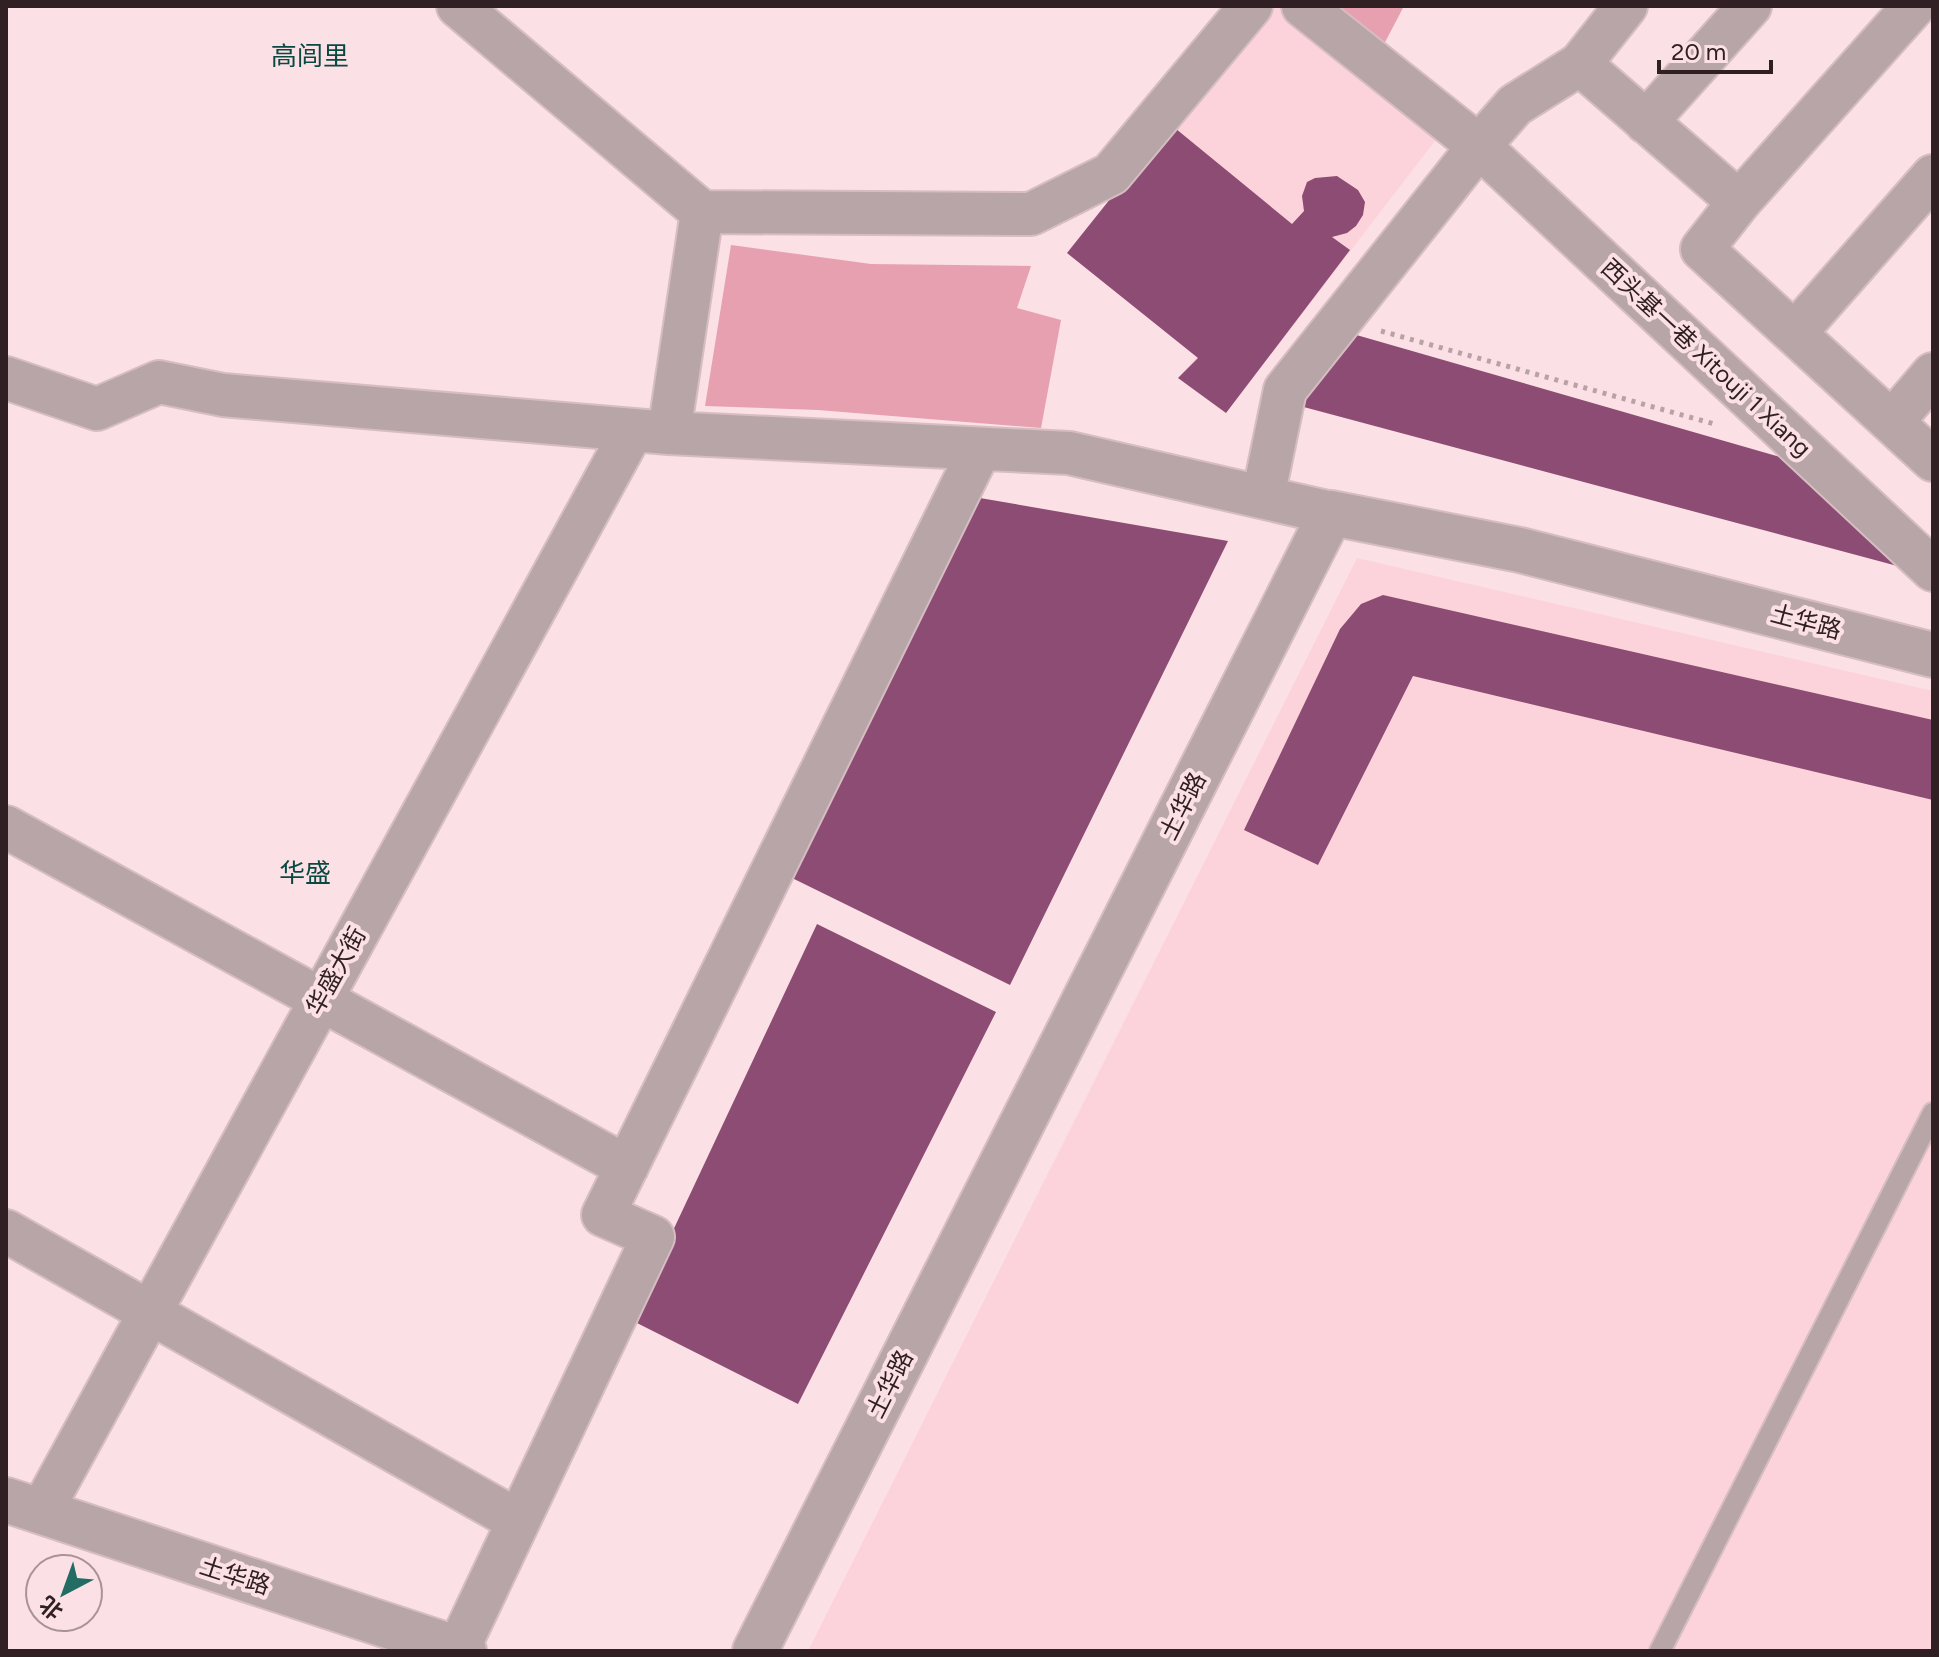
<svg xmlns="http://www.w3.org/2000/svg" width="1939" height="1657" font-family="Figtree,'Noto Sans SC',sans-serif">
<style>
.built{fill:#fdd3db}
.green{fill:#e7a0b0}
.building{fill:#8d4c73}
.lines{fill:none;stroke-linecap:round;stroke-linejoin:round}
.service-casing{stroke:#d6bdc2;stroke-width:24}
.minor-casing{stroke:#d6bdc2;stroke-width:46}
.tertiary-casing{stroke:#d6bdc2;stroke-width:48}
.path{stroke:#b9a2a6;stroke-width:5;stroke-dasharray:4 6;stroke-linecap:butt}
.service{stroke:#b8a5a8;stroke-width:20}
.minor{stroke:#b8a5a8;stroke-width:42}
.tertiary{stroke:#b8a5a8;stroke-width:44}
.labels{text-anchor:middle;stroke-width:8;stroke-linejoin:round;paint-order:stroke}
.street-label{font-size:24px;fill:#302023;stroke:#fbe0e5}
.neighbourhood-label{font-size:26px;fill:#0a4842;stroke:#fbe0e5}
</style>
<rect width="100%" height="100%" fill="#fbe0e5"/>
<!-- built -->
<path class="built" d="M1264,6H1285L1441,133L1226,413L1178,378L1197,357L1067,253Z
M1357,558L1933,691V1651H808Z"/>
<!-- green -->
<path class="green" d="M1308,6H1404L1382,48Z
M731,245L871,264L1031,266L1017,308L1061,320L1041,428L818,410L705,406Z"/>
<!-- building -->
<path class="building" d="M1170,124L1292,224L1304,211L1302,196L1307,182L1315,178L1337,176L1358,190L1365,202L1363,215L1356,226L1347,233L1332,237L1350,250L1226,413L1178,378L1198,358L1067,253Z
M1353,334L1804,464L1916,571L1300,406Z
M980,498L1228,541L1010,985L790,877Z
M1383,595L1933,720V800L1413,676L1318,865L1244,830L1340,629L1361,604Z
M817,924L996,1012L798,1404L631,1320Z"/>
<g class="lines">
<defs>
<path id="service" d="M1660,1651L1933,1113"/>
<path id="minor" d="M458,6L702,212L669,433
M1303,6L1479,146L1933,570
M1914,6L1739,202L1702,249L1933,460
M1580,64L1739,202
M1646,122L1750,6
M702,212L1031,214L1111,174L1251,6
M1795,333L1933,176
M6,378L97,409L159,382L223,395L669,433L1069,453L1331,513
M1892,422L1933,374
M1263,497L1285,390L1479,146L1515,105L1580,64L1626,6
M6,827L627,1167
M6,1231L518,1521
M41,1512L632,431
M458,1649L653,1237L603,1215L980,449"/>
<path id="tertiary" d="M6,1500L464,1651
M755,1651L1331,513L1520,550L1933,655"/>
</defs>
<!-- service casing -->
<use href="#service" class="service-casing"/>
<!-- minor casing -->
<use href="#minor" class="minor-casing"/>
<!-- tertiary casing -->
<use href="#tertiary" class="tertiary-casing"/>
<!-- path -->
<path class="path" d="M1381,331L1718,425"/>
<!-- service -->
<use href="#service" class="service"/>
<!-- minor -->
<use href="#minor" class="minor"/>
<!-- tertiary -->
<use href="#tertiary" class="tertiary"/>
</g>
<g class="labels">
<!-- street labels -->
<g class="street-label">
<text transform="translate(1706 358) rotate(43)" y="8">西头基一巷 Xitouji 1 Xiang</text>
<text transform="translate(1806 622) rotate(15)" y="8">土华路</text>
<text transform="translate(1183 806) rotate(-63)" y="8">土华路</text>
<text transform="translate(336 971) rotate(-61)" y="8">华盛大街</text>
<text transform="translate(890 1384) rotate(-63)" y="8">土华路</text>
<text transform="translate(235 1576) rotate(18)" y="8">土华路</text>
</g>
<!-- neighbourhood labels -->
<g class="neighbourhood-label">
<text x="310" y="65">高闾里</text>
<text x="305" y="882">华盛</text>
</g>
</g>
<!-- border -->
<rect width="1939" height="1657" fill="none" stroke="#302023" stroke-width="16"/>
<!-- north arrow -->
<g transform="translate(64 1593) rotate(221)"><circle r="38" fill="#fbe0e5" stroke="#aa9397" stroke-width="2"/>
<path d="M0-6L14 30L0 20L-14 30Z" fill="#236c64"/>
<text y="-12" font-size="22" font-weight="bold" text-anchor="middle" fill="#302023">北</text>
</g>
<!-- scale -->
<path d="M1659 60v12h112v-12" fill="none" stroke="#302023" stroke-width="4"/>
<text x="1671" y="60" font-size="24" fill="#302023" stroke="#fbe0e5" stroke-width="6" paint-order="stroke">20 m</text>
</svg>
